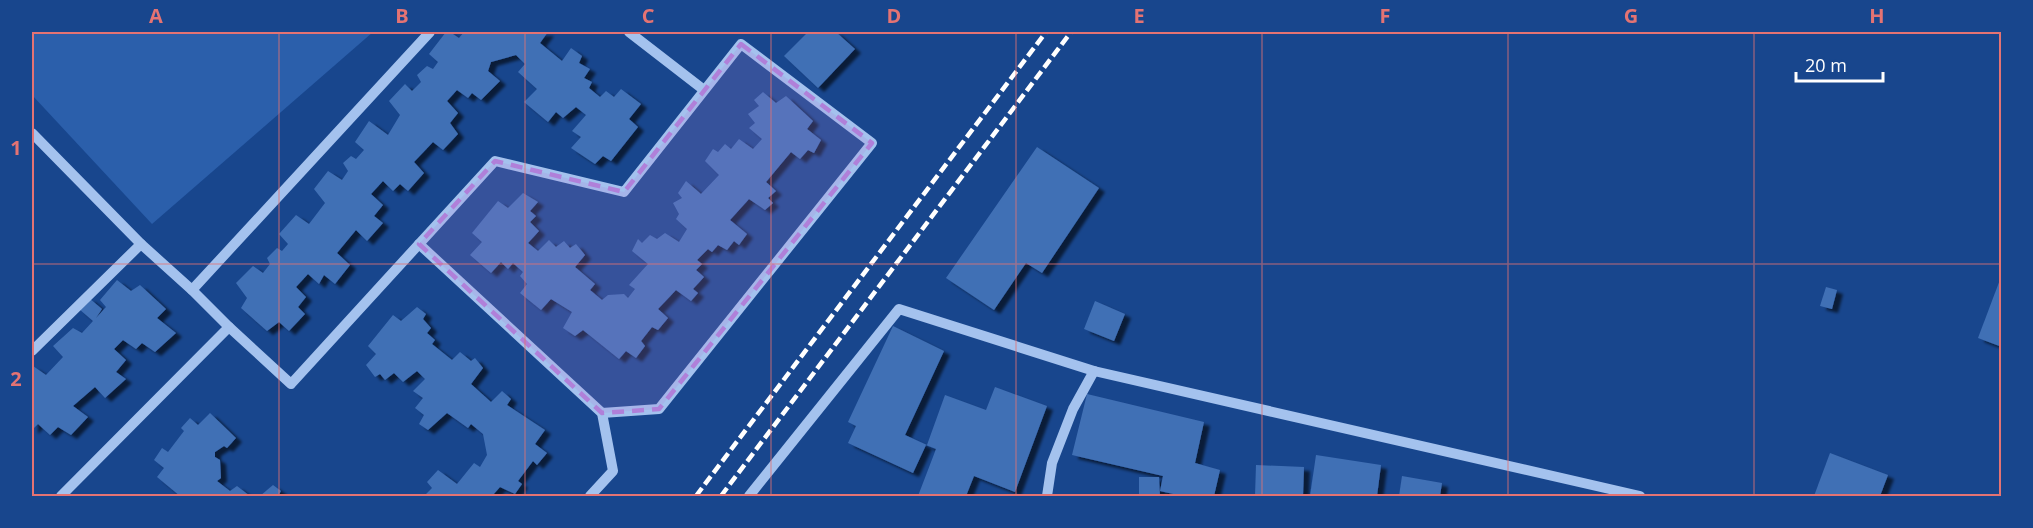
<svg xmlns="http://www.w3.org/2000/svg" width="2033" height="528" viewBox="0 0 2033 528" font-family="'Open Sans',sans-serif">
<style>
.green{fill:#2b5fab}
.building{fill:#4170b5;filter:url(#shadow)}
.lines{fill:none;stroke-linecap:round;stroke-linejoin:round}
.minor{stroke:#a4c2ee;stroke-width:10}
.rail{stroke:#fff;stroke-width:4.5;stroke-dasharray:10 4.5;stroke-linecap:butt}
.marked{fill:#b080d9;fill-opacity:0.2;stroke:#b080d9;stroke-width:4.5;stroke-dasharray:12 8;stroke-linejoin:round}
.grid{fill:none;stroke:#e47373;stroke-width:1.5;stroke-opacity:0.55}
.neatline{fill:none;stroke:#e47373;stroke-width:2}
.grid-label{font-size:20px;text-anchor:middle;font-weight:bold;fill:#e47373}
</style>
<defs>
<filter id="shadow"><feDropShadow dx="6" dy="4" stdDeviation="1.5" flood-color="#0009"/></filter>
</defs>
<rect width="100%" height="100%" fill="#18468d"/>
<path class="green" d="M32,32H373L152,224L32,95Z"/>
<g class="building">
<path d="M446,32H450L459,38L464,32H548L540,43L562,61L571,48L582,56L579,63L590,69L584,78L592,82L589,88L600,97L606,91L614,97L621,89L641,104L629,119L638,127L611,161L603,156L595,164L571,148L581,137L572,131L586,115L576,107L563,118L556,112L548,122L524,102L537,89L518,72L525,64L516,55L491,62L488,71L500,81L481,100L472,93L468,98L457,90L447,101L458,113L450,123L458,134L443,150L433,142L414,162L424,173L408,191L400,184L393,191L383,181L371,194L383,205L374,216L383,223L367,241L356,230L337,253L350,265L335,284L324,275L319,284L308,274L296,287L306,297L298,307L305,314L289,331L279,322L267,331L241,308L247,298L236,283L253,266L263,273L270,264L267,258L277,248L282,251L288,244L279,234L296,215L309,224L325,203L314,189L328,171L342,180L348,171L343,163L351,156L356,159L364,150L355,142L369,121L388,135L400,115L389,101L405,84L412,91L421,82L417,75L427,66L433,69L438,62L429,54Z"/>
<path d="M808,32H836L855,49L818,88L784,56Z"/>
<path d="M763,92L776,103L786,96L813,121L807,129L821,140L814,153L808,150L800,159L791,152L766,182L776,191L768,198L773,203L765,210L749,199L730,220L747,234L739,245L734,241L727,250L718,245L712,252L708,249L697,260L702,264L696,270L704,277L693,289L698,293L691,301L676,290L658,309L668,318L658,330L652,327L641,341L645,346L636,358L626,351L619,359L583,330L575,336L563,328L572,312L551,299L541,310L520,293L527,284L520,276L523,272L513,263L508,269L501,262L491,273L470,255L482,242L472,233L498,201L508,208L523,193L538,202L530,211L536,216L530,222L539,231L528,243L538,251L549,240L556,247L564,241L570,248L576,244L585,255L575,267L595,284L590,290L602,300L608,295L624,294L628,298L635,289L629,285L648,264L632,251L638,239L642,243L650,235L657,239L665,233L679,242L687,229L676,219L679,214L673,203L682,198L678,193L686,181L701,194L719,175L705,161L713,149L718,152L725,144L731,149L739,139L753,149L762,139L749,128L755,123L748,114L759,106L754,100Z"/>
<path d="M1037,147L1099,188L1042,273L1026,263L994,310L946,278Z"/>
<path d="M2001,277H2002V347L1978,338Z"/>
<path d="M117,280L131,291L140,285L166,309L157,318L176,333L155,352L142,343L136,349L123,340L114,349L126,360L116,372L126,379L105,398L95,387L73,406L88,417L71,435L58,427L50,435L38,424L32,430V368L33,366L46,375L63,357L53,346L73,328L82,333L93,321L79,309L89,298L102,309L96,318L106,307L100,300Z"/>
<path d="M1826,287L1837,290L1832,309L1820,306Z"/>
<path d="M1095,301L1125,314L1114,341L1084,329Z"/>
<path d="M417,307L426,314L423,319L431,328L427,333L435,340L432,344L452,360L460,352L471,361L475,358L483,368L471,384L491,402L502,391L511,399L507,405L545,430L535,444L547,453L537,465L533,461L518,481L522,484L515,494L500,487L492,496L425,495L432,488L427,482L438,470L457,484L474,463L480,467L487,455L483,434L471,424L468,428L447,413L428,430L419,424L424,415L415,408L423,398L413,391L425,379L417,371L403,382L394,373L385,380L380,374L375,377L366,365L376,354L368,346L393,315L401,321Z"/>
<path d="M893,326L944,351L905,435L927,445L945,395L986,410L995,387L1047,406L1015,492L974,476L966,496H918L936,449L926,445L913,473L848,443L856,426L848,422Z"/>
<path d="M1087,394L1204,422L1195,463L1220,470L1214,496H1182L1160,491L1163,476L1072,455Z"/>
<path d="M210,413L236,438L227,448L224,446L215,452V457L220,460L221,478L217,481L230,491L237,486L250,496H180L157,477L164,468L154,460L162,448L168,452L184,431L181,428L190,418L198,425Z"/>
<path d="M1830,453L1888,475L1880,496H1814Z"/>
<path d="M1316,455L1381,465L1377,496H1310Z"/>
<path d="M1256,465L1304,467L1303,496H1255Z"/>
<path d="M1402,476L1442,483L1440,496H1399Z"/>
<path d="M1139,477H1159L1160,496H1139Z"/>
<path d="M273,485L281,491L278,496H260Z"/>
</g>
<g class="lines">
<g class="minor">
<path d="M629,32L704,90"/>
<path d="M32,133L141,244L32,351"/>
<path d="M141,244L192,290L430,32"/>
<path d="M419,244L602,413L613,471L590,496"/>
<path d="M229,327L291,384L495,161L624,192L741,44L872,143L659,409L602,413"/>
<path d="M61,496L229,327L192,290"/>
<path d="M749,496L899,309L1094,371L1640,496"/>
<path d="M1047,496L1052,463L1073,409L1094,371"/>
</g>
<g class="rail">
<path d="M696,496L1046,32"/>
<path d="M721,496L1071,32"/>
</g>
</g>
<path class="marked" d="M741,44L872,143L659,409L602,413L419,244L495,161L624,192Z"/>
<path class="grid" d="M279,32V496M525,32V496M771,32V496M1016,32V496M1262,32V496M1508,32V496M1754,32V496M32,264H2002"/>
<rect width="2033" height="528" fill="none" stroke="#18468d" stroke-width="66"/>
<path d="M1796 72v9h87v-9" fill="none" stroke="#ffffff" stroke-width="3"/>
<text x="1805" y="72" font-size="18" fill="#ffffff" stroke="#18468d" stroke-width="4.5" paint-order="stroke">20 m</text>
<rect x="33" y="33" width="1967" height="462" class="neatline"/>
<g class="grid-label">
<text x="156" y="23">A</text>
<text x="402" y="23">B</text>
<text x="648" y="23">C</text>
<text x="894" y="23">D</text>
<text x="1139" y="23">E</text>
<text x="1385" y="23">F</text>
<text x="1631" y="23">G</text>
<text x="1877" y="23">H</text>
<text x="16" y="155">1</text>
<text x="16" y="386">2</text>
</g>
</svg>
